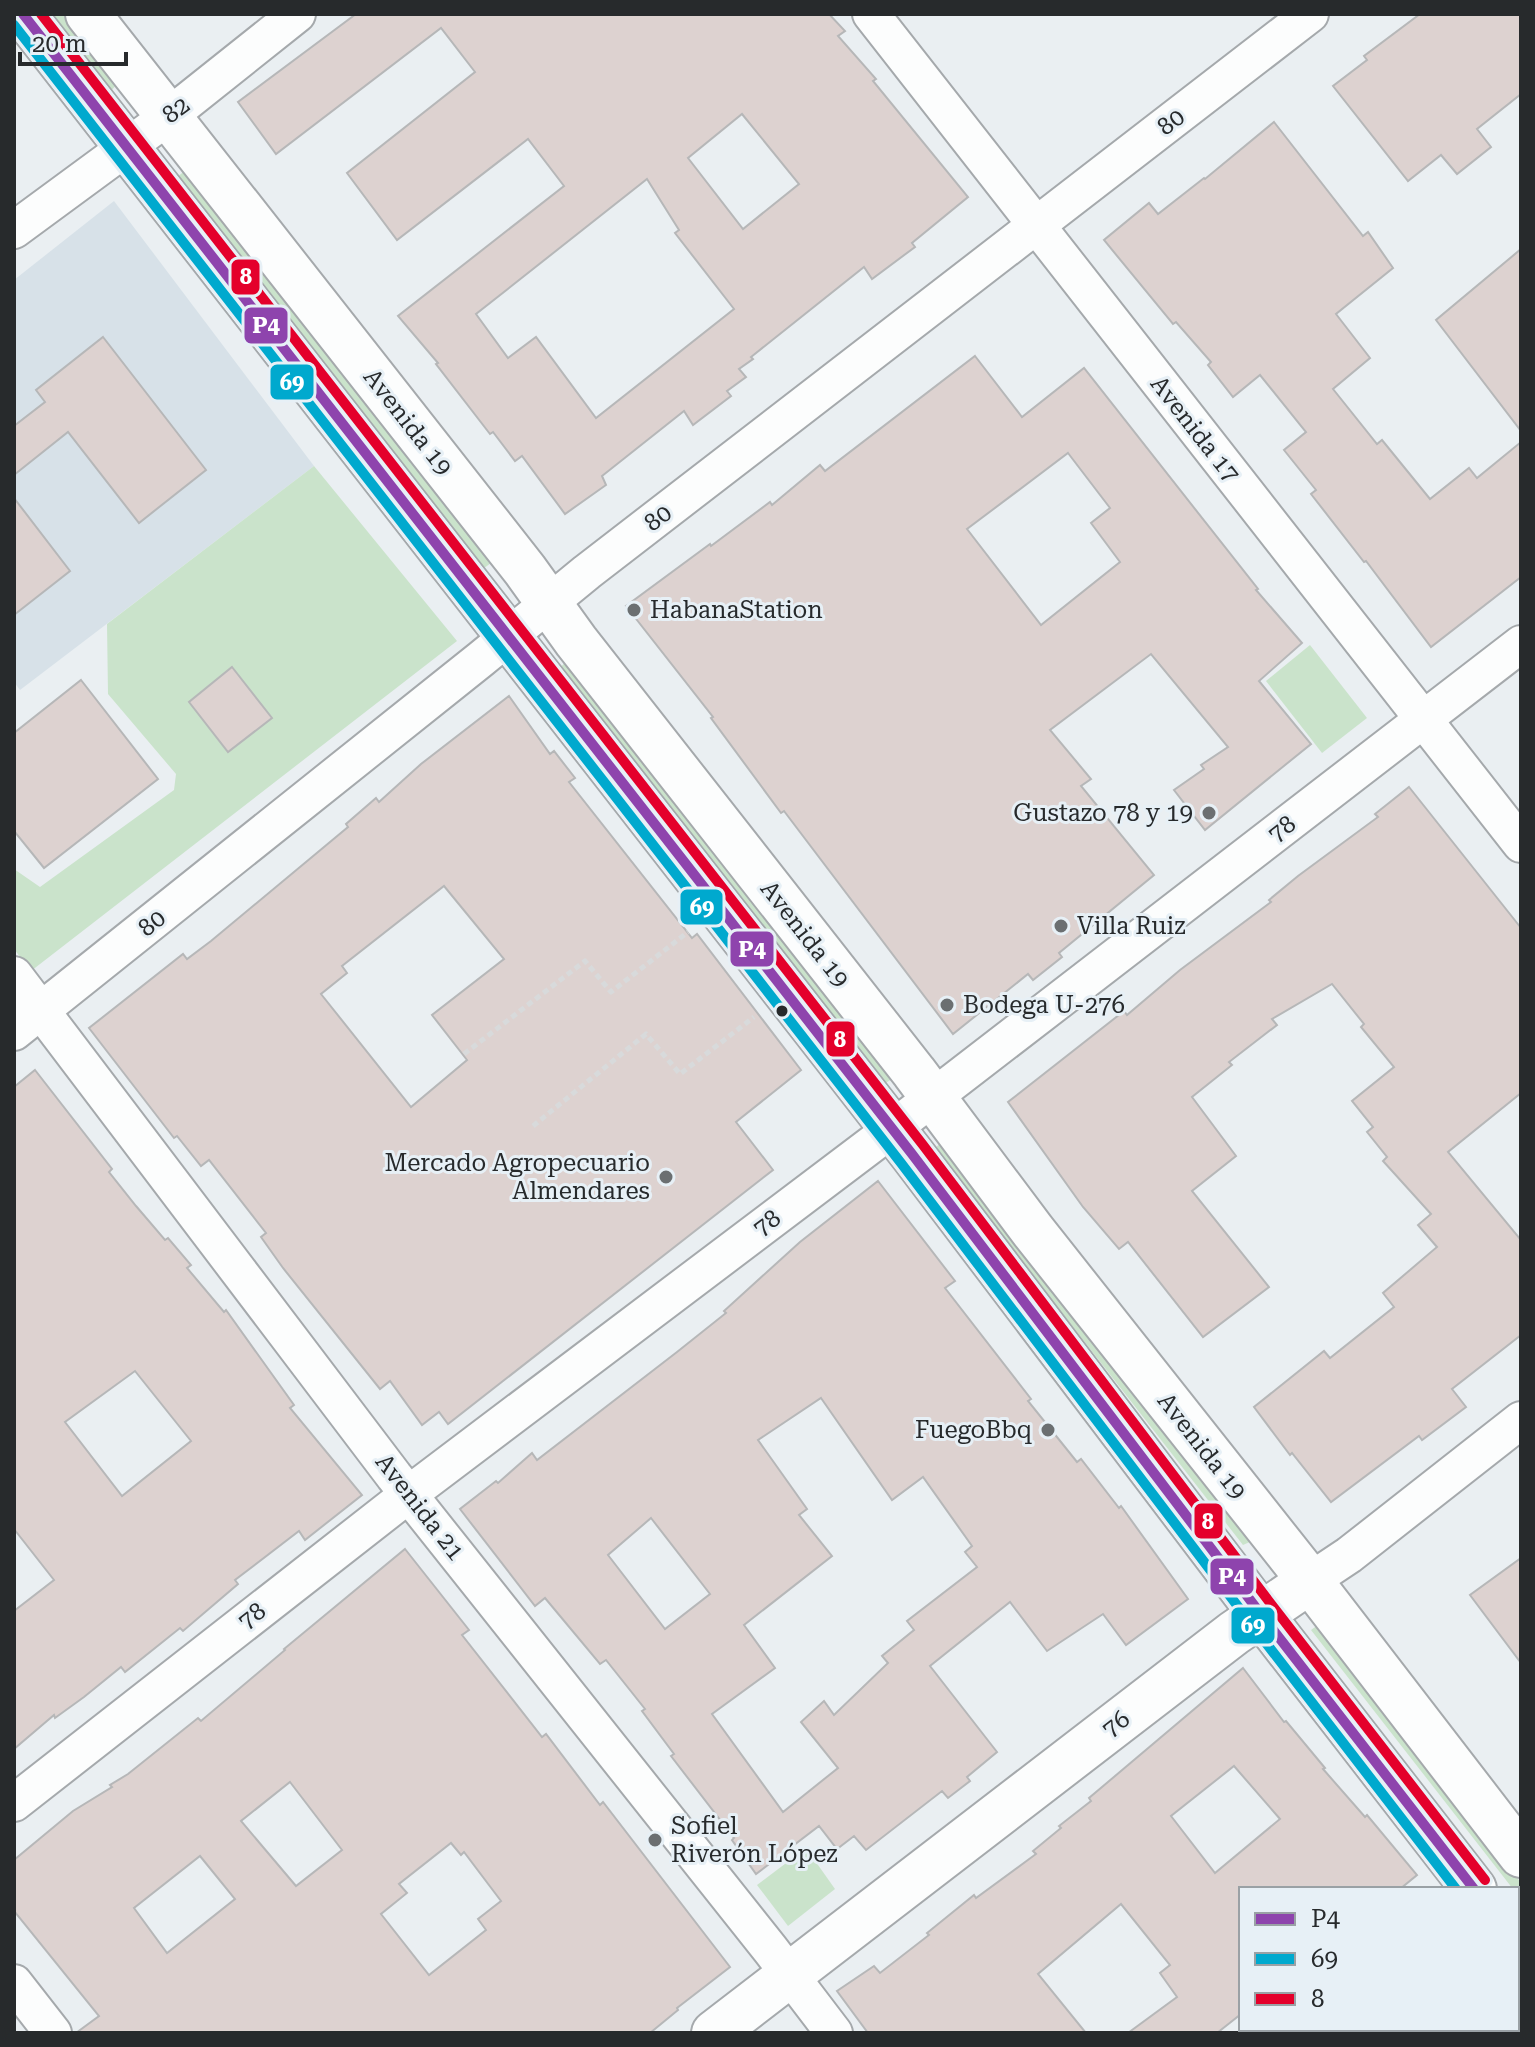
<svg xmlns="http://www.w3.org/2000/svg" width="1535" height="2047" viewBox="0 0 1535 2047" font-family="'Roboto Serif',serif">
<style>
.built{fill:#d7e1e8}
.green{fill:#cae3cb}
.building{fill:#ddd2d0;stroke:#b6b7b8;stroke-width:2;fill-rule:evenodd}
.lines{fill:none;stroke-linecap:round;stroke-linejoin:round}
.minor-casing{stroke:#a5a9ac;stroke-width:40}
.tertiary-casing{stroke:#a5a9ac;stroke-width:48}
.secondary-casing{stroke:#a5a9ac;stroke-width:48}
.path{stroke:#d8dadb;stroke-width:5;stroke-dasharray:6 4;stroke-linecap:butt}
.minor{stroke:#fcfdfd;stroke-width:36}
.tertiary{stroke:#fcfdfd;stroke-width:44}
.secondary{stroke:#fcfdfd;stroke-width:44}
.bus-1-casing{stroke:#e7f0f6;stroke-width:16}
.bus-2-casing{stroke:#e7f0f6;stroke-width:16}
.bus-3-casing{stroke:#e7f0f6;stroke-width:16}
.bus-1{stroke:#8e44ad;stroke-width:10}
.bus-2{stroke:#00a9ce;stroke-width:10}
.bus-3{stroke:#e4002b;stroke-width:10}
.poi-dot{fill:#6b6f71;stroke:#e7f0f6;stroke-width:3}
.bus-dot{fill:#272a2c;stroke:#e7f0f6;stroke-width:3}
.labels{text-anchor:middle;dominant-baseline:central;stroke-width:6;stroke-linejoin:round;paint-order:stroke}
.street-label{font-size:24px;fill:#272a2c;stroke:#e7f0f6}
.poi-label{font-size:24px;fill:#272a2c;stroke:#e7f0f6;text-anchor:start}
.line-badge{stroke:#e7f0f6;stroke-width:3}
.badge-label{font-size:22px;text-anchor:middle;font-weight:bold;fill:#fff}
</style>
<rect width="100%" height="100%" fill="#eaeff2"/>
<path class="built" d="M114,201L314,466L20,690L14,682V280Z"/>
<g class="green">
<path d="M51,14H63L118,83L110,92Z"/>
<path d="M186,170L494,561L484,568L177,177Z"/>
<path d="M314,466L457,641L31,971L14,949V869L40,887L174,790L176,774L108,694L107,624Z"/>
<path d="M1310,645L1367,718L1322,753L1266,681Z"/>
<path d="M566,662L892,1079L884,1084L556,671Z"/>
<path d="M943,1141L1252,1541L1243,1545L934,1149Z"/>
<path d="M1318,1625L1521,1883V1899L1517,1889H1513L1311,1630Z"/>
<path d="M806,1848L835,1889L788,1926L757,1885Z"/>
</g>
<g class="building">
<path d="M356,14H829L845,31L838,36L876,79L873,81L968,197L912,243L915,247L872,279L864,267L751,357L753,359L739,369L746,377L727,391L731,396L693,425L684,411L602,476L606,485L565,514L522,456L515,461L493,432L490,434L436,364L438,363L398,316L564,186L528,139L397,240L347,173L475,72L441,28L276,154L238,102ZM742,114L799,184L743,229L688,158ZM647,179L679,230L675,233L734,309L596,418L536,337L508,358L476,314Z"/>
<path d="M1420,14H1521V94L1477,129L1491,147L1457,174L1441,155L1408,181L1333,86L1367,60L1364,56Z"/>
<path d="M1274,122L1363,236L1368,232L1393,268L1336,314L1370,358L1333,389L1377,444L1382,440L1430,499L1469,468L1477,478L1521,442V577L1431,647L1366,561L1364,562L1311,494L1316,490L1284,450L1306,432L1260,375L1233,397L1208,365L1211,362L1176,322L1173,324L1104,240L1149,203L1158,214L1204,178L1205,179Z"/>
<path d="M1521,249V431L1436,320Z"/>
<path d="M103,337L206,470L139,523L68,432L14,475V426L45,402L36,390Z"/>
<path d="M975,356L1022,417L1084,368L1258,589L1256,590L1302,643L1259,681L1311,744L1205,830L1174,790L1204,769L1201,765L1228,747L1151,654L1050,730L1091,779L1081,786L1154,875L1059,953L1062,957L1033,980L1028,974L953,1034L784,811L781,813L711,718L713,717L626,606L710,544L711,546L770,502L772,505L820,465L825,471ZM1068,453L1110,508L1091,523L1120,562L1041,625L967,529Z"/>
<path d="M14,498L70,571L14,615Z"/>
<path d="M232,667L272,718L228,752L189,702Z"/>
<path d="M81,680L158,779L44,868L14,831V733Z"/>
<path d="M509,696L550,754L554,751L575,778L569,782L692,938L697,934L801,1070L736,1122L773,1170L448,1424L439,1412L422,1425L390,1381L380,1389L283,1268L261,1237L266,1233L209,1160L201,1166L177,1136L174,1138L89,1028L183,954L187,959L211,941L348,827L346,824L376,798L379,802L421,764ZM444,886L504,959L432,1015L467,1060L411,1107L321,994L347,973L342,966Z"/>
<path d="M1409,787L1521,928V1093L1448,1152L1521,1240V1335L1452,1389L1466,1407L1422,1440L1419,1436L1331,1502L1292,1453L1290,1455L1254,1407L1324,1351L1330,1358L1394,1307L1383,1293L1437,1247L1418,1225L1431,1214L1383,1161L1387,1157L1367,1132L1373,1127L1352,1101L1394,1067L1361,1027L1364,1024L1332,984L1272,1019L1277,1025L1229,1062L1232,1065L1192,1097L1236,1156L1192,1191L1269,1287L1203,1337L1128,1242L1119,1249L1083,1207L1008,1102L1124,1011L1127,1015L1180,970L1271,902L1269,900L1298,876L1378,817L1375,814Z"/>
<path d="M35,1070L112,1169L109,1172L136,1206L165,1240L168,1238L191,1265L187,1268L224,1312L226,1310L294,1405L290,1408L362,1495L305,1540L299,1531L235,1580L238,1584L183,1631L180,1628L125,1672L121,1667L84,1697L55,1718L54,1715L14,1749V1611L54,1580L14,1529V1087ZM135,1371L191,1441L122,1496L65,1422Z"/>
<path d="M878,1181L955,1281L945,1288L1031,1399L1028,1401L1077,1462L1081,1459L1119,1508L1121,1506L1188,1599L1126,1645L1103,1614L1047,1651L1010,1602L930,1666L997,1752L967,1777L970,1781L948,1798L942,1791L866,1850L854,1836L837,1849L819,1826L756,1874L732,1840L734,1838L671,1756L674,1754L642,1711L645,1709L606,1660L600,1664L545,1598L535,1606L460,1509L496,1481L498,1483L532,1453L537,1460L677,1352L726,1313L724,1311L800,1242ZM821,1398L892,1500L923,1477L972,1546L965,1552L977,1567L907,1621L914,1630L882,1656L888,1663L834,1715L824,1701L801,1722L838,1768L783,1812L712,1714L775,1668L744,1625L832,1556L799,1515L807,1509L758,1440ZM651,1518L710,1594L665,1629L608,1555Z"/>
<path d="M405,1549L469,1630L462,1635L542,1737L546,1734L600,1805L603,1802L730,1967L677,2008L678,2010L650,2033H76L99,2016L14,1911V1860L73,1811L112,1787L110,1785L128,1774L198,1718L201,1721L285,1650L284,1649ZM290,1782L342,1850L296,1886L241,1821ZM451,1843L461,1855L464,1852L501,1901L478,1919L486,1930L429,1975L381,1914L407,1893L399,1884ZM200,1856L235,1899L167,1953L134,1908Z"/>
<path d="M1521,1558V1663L1470,1595Z"/>
<path d="M1243,1668L1284,1722L1286,1721L1325,1768L1323,1769L1365,1817L1367,1815L1417,1875L1400,1889H1241V2014L1217,2033H1128L1177,1997L1160,1973L1170,1965L1121,1904L1038,1974L1086,2033H868L837,1991L874,1966L880,1973L929,1935L927,1933L974,1895L976,1898L1036,1854L1033,1851L1061,1828L1059,1826L1091,1801L1089,1798ZM1234,1766L1280,1819L1215,1873L1171,1816Z"/>
</g>
<g class="lines">
<defs>
<g id="minor">
<path d="M871,14L1521,844"/>
<path d="M14,230L169,116L297,14"/>
<path d="M14,975L394,1476L770,1949L834,2033"/>
<path d="M14,1032L481,659L587,572L1310,14"/>
<path d="M1310,1581L1349,1555L1521,1420"/>
<path d="M14,1803L409,1494L892,1129L1521,644"/>
<path d="M14,1983L53,2033"/>
</g>
<path id="tertiary" d="M714,2033L1234,1633L1310,1581"/>
<g id="secondary">
<path d="M23,14L912,1154L1260,1613L1474,1889"/>
<path d="M88,14L525,570L576,641L914,1072L1033,1231L1310,1581L1521,1855"/>
<path d="M1517,1945L1521,1950"/>
</g>
</defs>
<use href="#minor" class="minor-casing"/>
<use href="#tertiary" class="tertiary-casing"/>
<use href="#secondary" class="secondary-casing"/>
<g class="path">
<path d="M464,1054L585,961L611,992L688,932"/>
<path d="M533,1126L646,1034L680,1074L754,1017"/>
</g>
<use href="#minor" class="minor"/>
<use href="#tertiary" class="tertiary"/>
<use href="#secondary" class="secondary"/>
<defs>
<path id="bus-1" d="M23,14L912,1154L1260,1613L1474,1889"/>
<path id="bus-2" d="M14,25L901,1163L1249,1621L1456,1889"/>
<path id="bus-3" d="M41,14L923,1145L1271,1604L1485,1880"/>
</defs>
<use href="#bus-1" class="bus-1-casing"/>
<use href="#bus-2" class="bus-2-casing"/>
<use href="#bus-3" class="bus-3-casing"/>
<use href="#bus-1" class="bus-1"/>
<use href="#bus-2" class="bus-2"/>
<use href="#bus-3" class="bus-3"/>
</g>
<g class="poi-dot">
<circle cx="634" cy="610" r="8"/>
<circle cx="1209" cy="813" r="8"/>
<circle cx="1061" cy="926" r="8"/>
<circle cx="947" cy="1005" r="8"/>
<circle cx="666" cy="1177" r="8"/>
<circle cx="1048" cy="1430" r="8"/>
<circle cx="655" cy="1840" r="8"/>
</g>
<circle class="bus-dot" cx="782" cy="1011" r="7"/>
<g class="labels">
<g class="street-label">
<text transform="translate(176 110) rotate(-37)">82</text>
<text transform="translate(1171 122) rotate(-38)">80</text>
<text transform="translate(408 422) rotate(52)">Avenida 19</text>
<text transform="translate(1195 429) rotate(52)">Avenida 17</text>
<text transform="translate(658 518) rotate(-38)">80</text>
<text transform="translate(1282 829) rotate(-38)">78</text>
<text transform="translate(152 923) rotate(-39)">80</text>
<text transform="translate(805 934) rotate(52)">Avenida 19</text>
<text transform="translate(767 1223) rotate(-37)">78</text>
<text transform="translate(1202 1446) rotate(52)">Avenida 19</text>
<text transform="translate(420 1507) rotate(52)">Avenida 21</text>
<text transform="translate(252 1616) rotate(-38)">78</text>
<text transform="translate(1116 1724) rotate(-38)">76</text>
</g>
<g class="poi-label">
<text x="650" y="610">HabanaStation</text>
<text x="1193" y="813" text-anchor="end">Gustazo 78 y 19</text>
<text x="1077" y="926">Villa Ruiz</text>
<text x="963" y="1005">Bodega U-276</text>
<text x="650" y="1163" text-anchor="end">Mercado Agropecuario<tspan x="650" dy="28">Almendares</tspan></text>
<text x="1032" y="1430" text-anchor="end">FuegoBbq</text>
<text x="671" y="1826">Sofiel<tspan x="671" dy="28">Riverón López</tspan></text>
</g>
</g>
<g class="line-badge">
<rect x="230" y="258" width="31" height="38" rx="8" fill="#e4002b"/>
<rect x="243" y="306" width="46" height="39" rx="8" fill="#8e44ad"/>
<rect x="269" y="363" width="46" height="38" rx="8" fill="#00a9ce"/>
<rect x="679" y="888" width="45" height="38" rx="8" fill="#00a9ce"/>
<rect x="729" y="930" width="46" height="38" rx="8" fill="#8e44ad"/>
<rect x="825" y="1020" width="31" height="38" rx="8" fill="#e4002b"/>
<rect x="1193" y="1502" width="31" height="38" rx="8" fill="#e4002b"/>
<rect x="1209" y="1557" width="46" height="39" rx="8" fill="#8e44ad"/>
<rect x="1230" y="1606" width="46" height="39" rx="8" fill="#00a9ce"/>
</g>
<g class="badge-label">
<text x="246" y="284">8</text>
<text x="266" y="333">P4</text>
<text x="292" y="390">69</text>
<text x="702" y="915">69</text>
<text x="752" y="957">P4</text>
<text x="840" y="1047">8</text>
<text x="1208" y="1529">8</text>
<text x="1232" y="1584">P4</text>
<text x="1253" y="1633">69</text>
</g>
<rect width="1535" height="2047" fill="none" stroke="#272a2c" stroke-width="32"/>
<rect x="1239" y="1887" width="280" height="144" fill="#e7f0f6" stroke="#9aa1a5" stroke-width="2"/>
<rect x="1255" y="1913" width="40" height="12" fill="#8e44ad" stroke="#9aa1a5" stroke-width="2"/>
<text x="1311" y="1927" font-size="24" fill="#272a2c">P4</text>
<rect x="1255" y="1953" width="40" height="12" fill="#00a9ce" stroke="#9aa1a5" stroke-width="2"/>
<text x="1311" y="1967" font-size="24" fill="#272a2c">69</text>
<rect x="1255" y="1993" width="40" height="12" fill="#e4002b" stroke="#9aa1a5" stroke-width="2"/>
<text x="1311" y="2007" font-size="24" fill="#272a2c">8</text>
<path d="M20 52v12h106v-12" fill="none" stroke="#272a2c" stroke-width="4"/>
<text x="32" y="52" font-size="24" fill="#272a2c" stroke="#e7f0f6" stroke-width="6" paint-order="stroke">20 m</text>
</svg>
